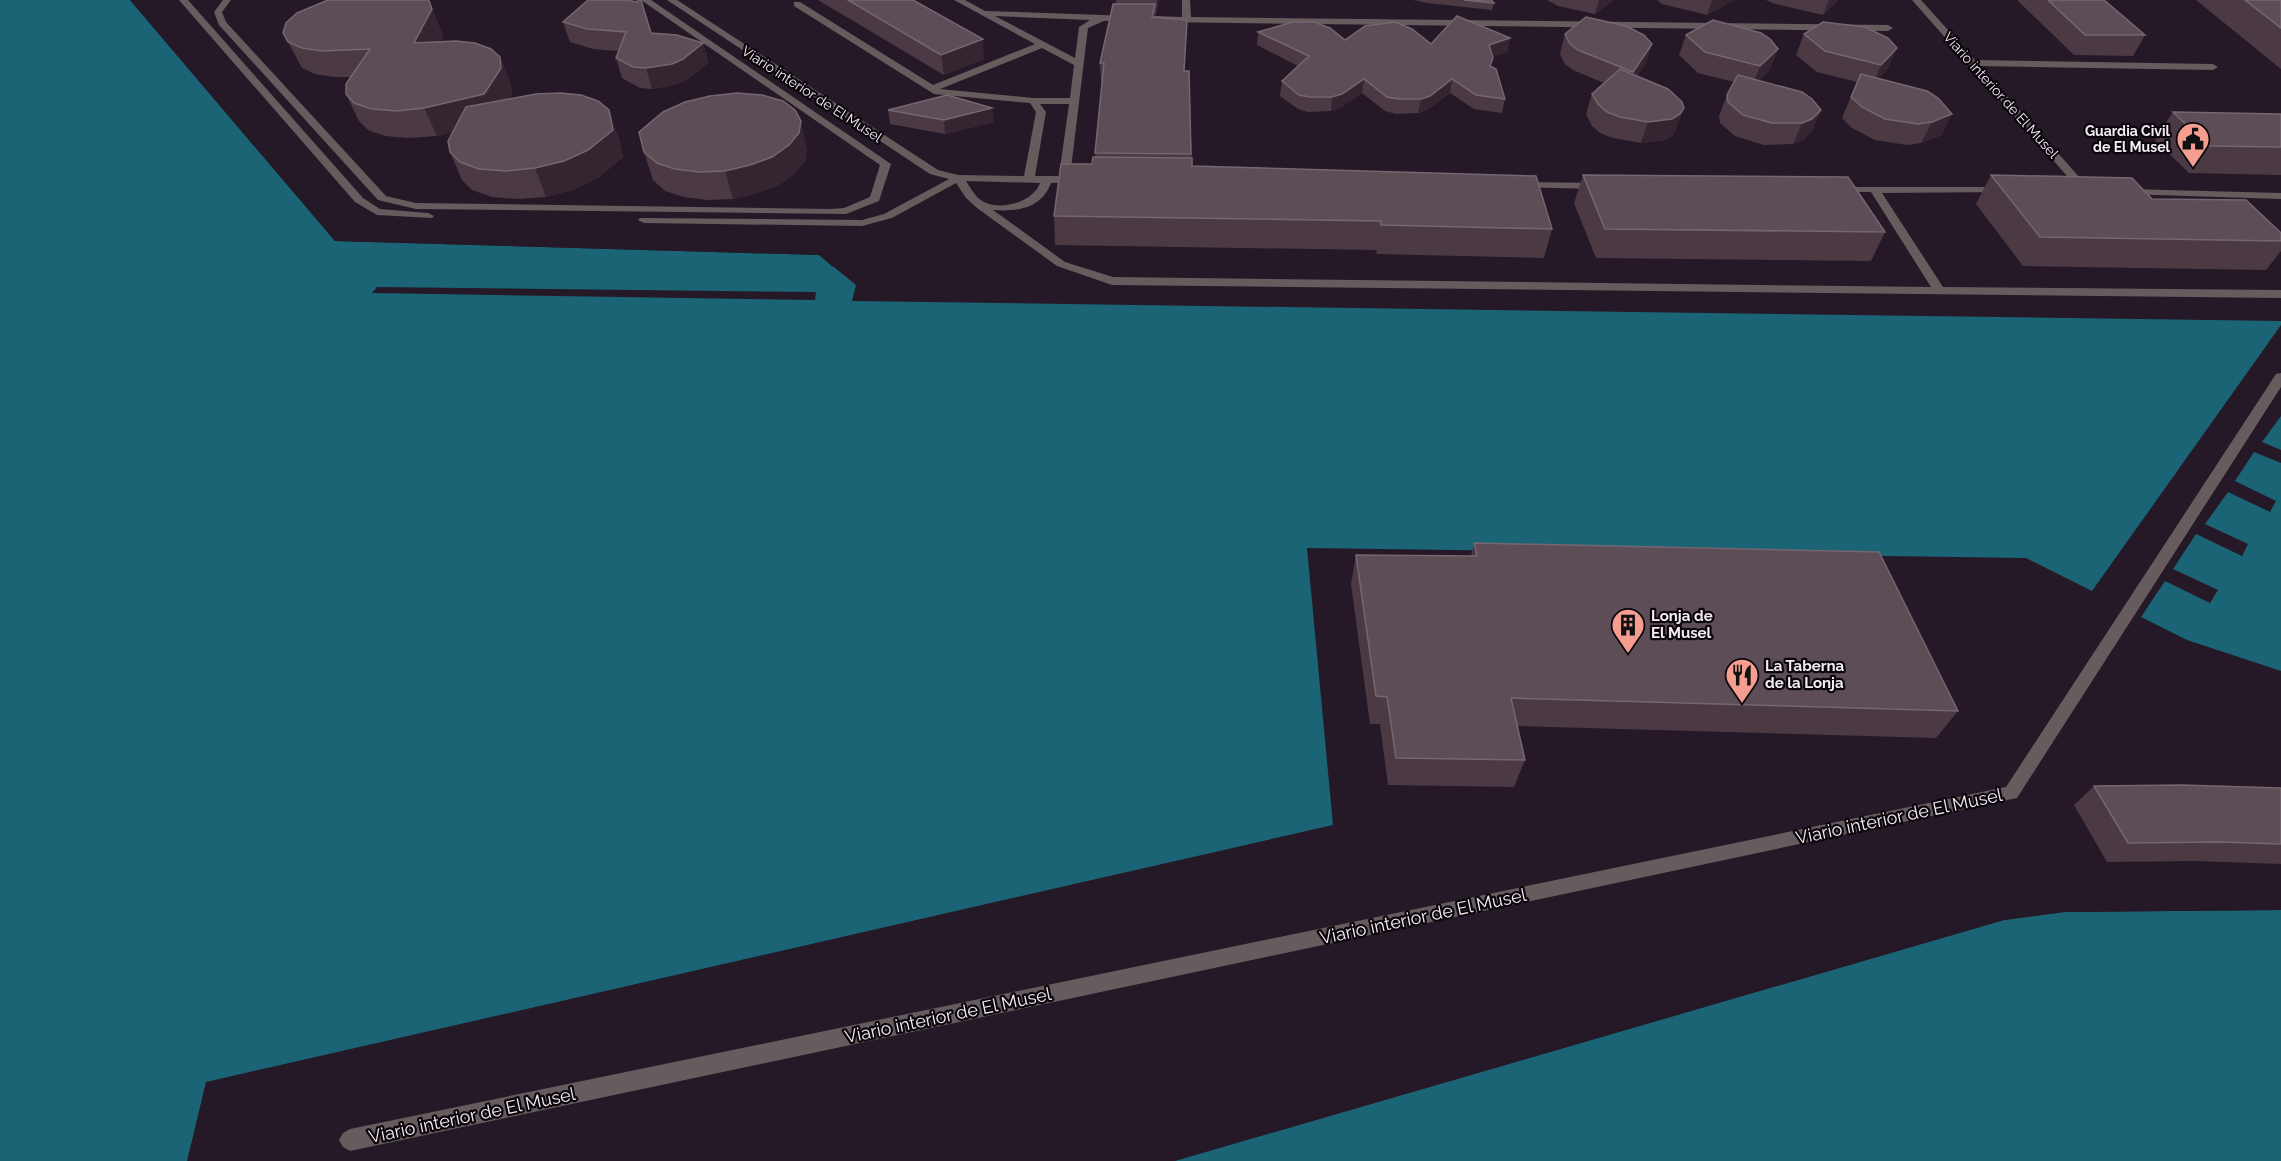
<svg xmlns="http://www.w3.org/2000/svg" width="2281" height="1161" viewBox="0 0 2281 1161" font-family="Raleway,sans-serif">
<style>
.water{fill:#1b6476}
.pier{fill:#251927}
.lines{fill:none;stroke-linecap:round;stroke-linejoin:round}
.minor{fill:#665b5d;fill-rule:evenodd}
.wall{fill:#4b3a44}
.shaded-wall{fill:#342531}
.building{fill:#5d4d57;stroke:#756670;stroke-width:1.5}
.labels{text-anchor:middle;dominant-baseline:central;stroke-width:4.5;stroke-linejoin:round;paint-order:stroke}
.far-street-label{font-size:14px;fill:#f4ecf5;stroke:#0b060c}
.far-poi-label{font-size:14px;font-weight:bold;fill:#f4ecf5;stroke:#0b060c;text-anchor:end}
.poi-label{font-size:15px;font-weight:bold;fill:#f4ecf5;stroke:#0b060c;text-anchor:start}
.near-street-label{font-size:18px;fill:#f4ecf5;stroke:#0b060c}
</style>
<rect width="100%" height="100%" fill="#251927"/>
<g class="water">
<path d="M0,0H130L335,241L819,255L856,285L852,301L2281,321V325L2092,591L2026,558L1307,548L1333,825L206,1082L187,1161H0Z"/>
<path d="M2281,416V450L2262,442Z"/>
<path d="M2254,452L2281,463V671L2187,640L2141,617L2165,581L2210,603L2218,590L2173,569L2196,534L2242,556L2248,544L2205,524L2228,492L2270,512L2276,501L2235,481Z"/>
<path d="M2281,910V1161H1175L2004,920L2064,912Z"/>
</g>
<g class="pier">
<path d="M130,0H134L336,238L819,252L834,264L833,267L819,255L335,241Z"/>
<path d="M377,287L816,292L815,300L372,293Z"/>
<path d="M2281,907V910L2064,912L2004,920L1405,1094L1189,1154L2004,917L2064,909Z"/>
</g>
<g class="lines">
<g class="minor">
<path d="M179,0H188L363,198L380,209L428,213L434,216L432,218L377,215L355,202Z"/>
<path d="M223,0H231L222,12L226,22L386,196L416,203L830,209L844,208L870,197L880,165L641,0H651L891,164L879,201L846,214L416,209L382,201L378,200L219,25L214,12Z"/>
<path d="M667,0H677L938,170L958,175L1024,176L1036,112L1030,103L934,94L794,6V2H800L933,85L1035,44L954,0H965L985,11L1132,16V20L1104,21L1088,28L1070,177L1082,178V182L1051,183C1042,208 1018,212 993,210L1065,262L1113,277L1931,287L1871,192H1837L1832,189L1833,187H2002L2006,188V192L1882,193L1943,287L2281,290V298L1112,285L1057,266L977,208L966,198L956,183L892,218L862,226L644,223L638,220L640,218L862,220L884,214L949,179L930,174ZM995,16L1090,20L1079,27L1075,58ZM1042,48L1074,65L1070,98H1033L940,89ZM1040,104H1069L1059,176H1035L1046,112ZM966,181L1040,183C1033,202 1002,211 984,202C976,198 971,189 966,181Z"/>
<path d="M1182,0H1190L1191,17L1888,25L1893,28L1888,31L1156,22L1152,19L1156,16L1182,17Z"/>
<path d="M1912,0H1921L1975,60L2213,64L2218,67L2213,70L1980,66L2090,189V193H2082Z"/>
<path d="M1519,182L1600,183L1605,186L1600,189L1515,187V183Z"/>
<path d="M2128,189L2281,193V199L2124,194V190Z"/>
<path d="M2281,373V387L2017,798L350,1151L343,1147L339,1140L343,1133L350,1129L2006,787L2276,374Z"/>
</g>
</g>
<g class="wall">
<path d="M818,0H913L984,59L944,75Z"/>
<path d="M1116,0H1159L1156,14H1155V17L1187,20L1184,71H1189L1192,166L1552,229L1544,258L1377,254L1376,250L1055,245L1054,216L1092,164L1095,157L1102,83H1101L1100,63L1116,4Z"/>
<path d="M1413,0H1491L1494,3L1492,10L1427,3Z"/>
<path d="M1547,0H1613L1595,14L1558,6Z"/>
<path d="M1657,0H1734L1707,15L1662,4Z"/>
<path d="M1766,0H1838L1823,15L1772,3Z"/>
<path d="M2017,0H2104L2145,35L2133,56L2074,55Z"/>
<path d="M2196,0H2281V69Z"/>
<path d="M429,1L443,36L440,42L500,57L511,84L512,95L510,99L619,138L623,157L598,178L575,189L546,197L518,199L492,197L472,190L462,180L450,152L453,132L437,136L409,138L385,136L368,130L359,121L346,94L350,77H335L315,74L302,68L283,33Z"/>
<path d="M637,2L651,33L703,43L708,63L688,79L678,84L652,89L640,88L622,78L616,58L618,51L593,49L570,42L563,22Z"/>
<path d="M1258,32L1345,40L1431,44L1510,38L1507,52L1492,56L1491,67L1505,99L1502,113L1474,109L1450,93L1427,110L1418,113L1396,114L1385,111L1362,93L1340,108L1331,111L1308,112L1298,109L1280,96L1282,81L1298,66L1257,45Z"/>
<path d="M1565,34L1652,44L1645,65L1637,76L1676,129L1673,135L1665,140L1641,143L1613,138L1600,133L1592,126L1586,114L1592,94L1604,83L1573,70L1565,64L1560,54Z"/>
<path d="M1804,34L1897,48L1888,68L1878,78L1927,91L1942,135L1921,143L1907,145L1875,140L1852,128L1842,118L1857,82L1817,72L1796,55Z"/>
<path d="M1686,35L1778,49L1770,69L1758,81L1821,110L1812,131L1803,140L1793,144L1764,145L1735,136L1720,123L1719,116L1727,95L1734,82L1698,73L1679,55Z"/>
<path d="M888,110L994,122L945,134L890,124Z"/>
<path d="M2173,112L2281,114V175L2189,173L2155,140Z"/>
<path d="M807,149L805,161L795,173L779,185L757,193L733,199L707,200L684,197L665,191L653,180L644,152Z"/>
<path d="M1583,175L1885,232L1871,261L1596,258L1574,203Z"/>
<path d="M1991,175L2152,199L2281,233V251L2266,270L2023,266L1976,204Z"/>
<path d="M1474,543L1958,711L1936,738L1517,726L1525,760L1514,787L1388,785L1380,724H1370L1351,584L1356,555L1471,556Z"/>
<path d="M2094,786L2281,788V864L2196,861L2107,862L2074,805Z"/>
</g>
<g class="shaded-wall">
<path d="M1157,0H1159L1156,14Z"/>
<path d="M1599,0H1613L1595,14Z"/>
<path d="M1712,0H1734L1707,15Z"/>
<path d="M1829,0H1838L1823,15Z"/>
<path d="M429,1L443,36L426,70L414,43Z"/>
<path d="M1510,38L1507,52L1486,59L1489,45Z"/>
<path d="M983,39L984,59L944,75L941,55Z"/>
<path d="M703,43L708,63L688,79L678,84L652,89L646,68Z"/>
<path d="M1652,44L1645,65L1626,93L1633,72Z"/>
<path d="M1897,48L1888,68L1872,86L1881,65Z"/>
<path d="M1778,49L1770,69L1752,87L1760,66Z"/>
<path d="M500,57L511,84L512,95L495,122L437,136L424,108Z"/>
<path d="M1364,79L1362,93L1340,108L1331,111L1332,97Z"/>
<path d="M1452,79L1450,93L1427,110L1418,113L1421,99Z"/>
<path d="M992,108L994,122L945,134L944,120Z"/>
<path d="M1684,108L1676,129L1673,135L1665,140L1641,143L1648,122Z"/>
<path d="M609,110L619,138L623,157L598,178L575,189L546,197L535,168Z"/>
<path d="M1821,110L1812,131L1803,140L1793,144L1802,123Z"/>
<path d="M1952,114L1942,135L1921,143L1932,122Z"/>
<path d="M801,121L807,149L805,161L795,173L779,185L757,193L733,199L725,171Z"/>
</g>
<g class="building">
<path d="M328,0H428L429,1L432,9L414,43L456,41L475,43L491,49L500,57L501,68L484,94L424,108L397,111L372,109L354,103L346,94V84L370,49L322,51L302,48L288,42L283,33L286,23L297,13Z"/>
<path d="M588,0H626L637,2L638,0H641L651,33L677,35L703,43L683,59L672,64L646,68L633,67L616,58L626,32L587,29L563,22Z"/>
<path d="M848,0H913L983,39L941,55Z"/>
<path d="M1464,0H1491L1494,3Z"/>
<path d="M2048,0H2104L2145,35H2085Z"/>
<path d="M2245,0H2281V28Z"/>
<path d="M1113,4H1155L1152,17L1187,20L1184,71H1189L1191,154L1095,153L1104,63H1100Z"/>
<path d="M1457,16L1510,38L1489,45L1493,58L1490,66L1496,69L1505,99L1476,95L1452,79L1430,96L1421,99H1398L1387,97L1364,79L1342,94L1332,97H1310L1299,95L1282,81L1309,56L1258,32L1293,22H1314L1330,28L1345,40L1365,26L1395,22L1412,29L1431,44Z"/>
<path d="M1586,17L1626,26L1644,35L1652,44L1633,72L1578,50L1570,44L1565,34Z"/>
<path d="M1713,20L1761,33L1770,39L1778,49L1760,66L1705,52L1686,35Z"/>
<path d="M1823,22L1865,27L1888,38L1897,48L1881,65L1825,51L1804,34Z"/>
<path d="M1620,69L1668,89L1682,102L1684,108L1680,114L1672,119L1648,122L1620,117L1607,112L1598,104L1592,94Z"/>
<path d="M1861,74L1927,91L1938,98L1952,114L1932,122L1918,124L1885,119L1862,107L1851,97Z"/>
<path d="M1738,75L1802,92L1812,99L1821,110L1812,119L1802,123H1772L1743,115L1728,102L1727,95Z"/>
<path d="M560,93L581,95L598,101L609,110L613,130L588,150L564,161L535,168L506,171L479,169L460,162L450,152L448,141L466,107L536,94Z"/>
<path d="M737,93L762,95L783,101L795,110L801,121L799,133L789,145L772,157L750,165L725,171L699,172L675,169L657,163L644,152L639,132L663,112L685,102L710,96Z"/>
<path d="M947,95L992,108L944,120L888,110Z"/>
<path d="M2173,112L2281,114V147L2208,146Z"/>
<path d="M1093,157L1192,158V166L1536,176L1552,229L1381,225V221L1054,216L1061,164H1092Z"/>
<path d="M1583,175L1848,177L1885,232L1605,229Z"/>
<path d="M1991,175L2132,178L2152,199L2246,200L2281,233V241L2040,237Z"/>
<path d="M1474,543L1879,552L1958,711L1511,698L1525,760L1396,758L1387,697L1376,696L1356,555L1477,556Z"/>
<path d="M2182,785L2281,788V844L2220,842L2128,843L2094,786Z"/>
</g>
<defs>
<symbol id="civic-pin" viewBox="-11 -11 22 30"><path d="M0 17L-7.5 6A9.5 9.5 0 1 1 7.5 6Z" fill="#f59d8e" stroke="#0b060c"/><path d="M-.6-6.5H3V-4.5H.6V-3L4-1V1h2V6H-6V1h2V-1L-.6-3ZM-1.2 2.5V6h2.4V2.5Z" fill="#111"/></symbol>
<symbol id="building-pin" viewBox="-11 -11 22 30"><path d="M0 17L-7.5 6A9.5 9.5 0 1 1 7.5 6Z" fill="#f59d8e" stroke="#0b060c"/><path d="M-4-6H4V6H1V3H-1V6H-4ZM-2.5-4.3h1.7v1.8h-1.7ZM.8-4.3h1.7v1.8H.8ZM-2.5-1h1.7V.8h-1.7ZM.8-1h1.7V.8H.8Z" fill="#111"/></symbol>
<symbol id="restaurant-pin" viewBox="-11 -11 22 30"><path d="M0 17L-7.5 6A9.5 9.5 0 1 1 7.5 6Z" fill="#f59d8e" stroke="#0b060c"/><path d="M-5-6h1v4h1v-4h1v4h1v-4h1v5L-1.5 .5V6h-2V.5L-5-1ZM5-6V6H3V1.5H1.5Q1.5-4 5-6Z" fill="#111"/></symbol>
</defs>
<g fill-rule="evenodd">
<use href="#civic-pin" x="2174" y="120" width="38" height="52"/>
<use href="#building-pin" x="1609" y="606" width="38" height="52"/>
<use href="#restaurant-pin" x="1723" y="656" width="38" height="52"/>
</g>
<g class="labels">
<g class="far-street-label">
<text transform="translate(812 94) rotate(33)">Viario interior de El Musel</text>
<text transform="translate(2001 95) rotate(48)">Viario interior de El Musel</text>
</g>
<g class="far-poi-label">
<text x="2170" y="131">Guardia Civil<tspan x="2170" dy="16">de El Musel</tspan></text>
</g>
<g class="poi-label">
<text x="1651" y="616">Lonja de<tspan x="1651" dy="17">El Musel</tspan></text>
<text x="1765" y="666">La Taberna<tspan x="1765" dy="17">de la Lonja</tspan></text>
</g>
<g class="near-street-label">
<text transform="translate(1899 816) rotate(-12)">Viario interior de El Musel</text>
<text transform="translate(1423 916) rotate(-12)">Viario interior de El Musel</text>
<text transform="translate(948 1015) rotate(-12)">Viario interior de El Musel</text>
<text transform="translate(472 1115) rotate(-12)">Viario interior de El Musel</text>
</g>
</g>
</svg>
